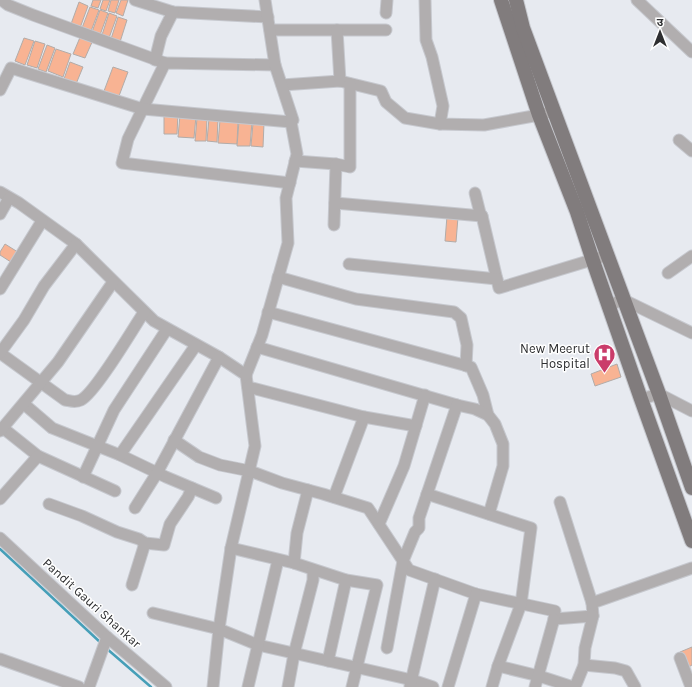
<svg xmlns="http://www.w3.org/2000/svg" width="692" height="687" viewBox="0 0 692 687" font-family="Karla,'Noto Sans Devanagari',sans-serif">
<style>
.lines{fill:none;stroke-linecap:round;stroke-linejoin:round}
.stream{stroke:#469fb8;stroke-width:2.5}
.building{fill:#f8b393;stroke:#b2aca9}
.minor-casing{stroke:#c6c8ce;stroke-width:13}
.major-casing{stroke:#c6c8ce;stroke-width:16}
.minor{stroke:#b1aeaf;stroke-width:11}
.major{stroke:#817c7d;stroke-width:14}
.labels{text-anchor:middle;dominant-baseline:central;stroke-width:3;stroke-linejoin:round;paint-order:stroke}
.poi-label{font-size:13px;fill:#2e2f31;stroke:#fff;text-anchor:end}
.street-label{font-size:13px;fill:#2e2f31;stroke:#fff}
</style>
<rect width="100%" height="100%" fill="#e7eaf0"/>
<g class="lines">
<g class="stream">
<path d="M0,549L101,643"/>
<path d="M106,648L151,687"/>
</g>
</g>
<g class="building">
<path d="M93,0H101L98,8L91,6Z"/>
<path d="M103,0H110L106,11L100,9Z"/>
<path d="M111,0H119L115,13L108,11Z"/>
<path d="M121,0H128L123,16L116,13Z"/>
<path d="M79,2L88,6L80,28L71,24Z"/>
<path d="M90,7L99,10L91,31L82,28Z"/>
<path d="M100,10L108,13L100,35L92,32Z"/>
<path d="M109,13L117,16L109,38L102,35Z"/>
<path d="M118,17L127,20L120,42L111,39Z"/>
<path d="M81,35L93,40L85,58L73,54Z"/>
<path d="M24,38L34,41L25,65L15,61Z"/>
<path d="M35,41L45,44L37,68L27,65Z"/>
<path d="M47,45L55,48L46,72L38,69Z"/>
<path d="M56,49L71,54L63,77L48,71Z"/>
<path d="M70,62L83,67L76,84L64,79Z"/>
<path d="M113,67L128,72L119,96L104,91Z"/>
<path d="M164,113H178L177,134H164Z"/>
<path d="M180,115L196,116L194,138L178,137Z"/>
<path d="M197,118H207L206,141H195Z"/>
<path d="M209,118L218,119L217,142L207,141Z"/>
<path d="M220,120L238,121L237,144L218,143Z"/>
<path d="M239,121L252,122L250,146H237Z"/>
<path d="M253,123H264L263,147L251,146Z"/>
<path d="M447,216L458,217L456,242L445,241Z"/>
<path d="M5,244L21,254L14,264L0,255V252Z"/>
<path d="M617,364L621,377L595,386L591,374Z"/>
<path d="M692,647V665L687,668L680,652Z"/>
</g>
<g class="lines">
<defs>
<g id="minor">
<path d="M135,0L173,12L268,17"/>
<path d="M425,0L426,40L432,57L443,106L440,124"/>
<path d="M637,0L692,52"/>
<path d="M3,1L8,5L33,15L165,63"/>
<path d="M386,13L387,0"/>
<path d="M270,30H386"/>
<path d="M337,30L340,81"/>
<path d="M155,60L161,36L173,12"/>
<path d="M275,65L165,63L128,139L122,163L290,183"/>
<path d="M282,85L340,81L381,91L386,102L405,118L440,124L484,125L539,115L554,111"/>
<path d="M0,90L11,68L143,109L291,122"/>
<path d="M679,140L692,151"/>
<path d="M295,161L336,164"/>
<path d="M0,192L19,203L76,244L154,321L219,357L246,375L255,446L231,548L219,629L213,687"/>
<path d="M475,193L480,213L482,216"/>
<path d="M335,203L482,216L499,288L608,255"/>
<path d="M0,214L9,198"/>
<path d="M334,225L336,164L350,167V84"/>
<path d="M349,264L497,279"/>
<path d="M668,273L692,256"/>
<path d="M278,277L356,299L454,312L461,318L467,345L466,366"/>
<path d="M0,289L42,221"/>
<path d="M608,305L624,300L692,333"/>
<path d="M268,312L471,367L483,395L488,415L495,424L503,444V466L489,514"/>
<path d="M257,347L457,405L475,409L488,415"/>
<path d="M0,353L65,400C71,401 75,403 81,400C95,393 133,329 144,312"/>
<path d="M0,353L24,320L44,286L76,244"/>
<path d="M246,375L262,335L288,243L286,198L297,154L291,122L293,120L275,65L265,0"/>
<path d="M248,387L364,417L416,426"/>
<path d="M641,399L659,394L692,411"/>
<path d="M24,404L52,428L120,455L166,477L216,498"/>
<path d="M3,428L38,456L115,491"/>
<path d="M0,431L58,362L113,282"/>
<path d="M174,440L199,457L220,465L250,471L282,483L323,494L368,508L409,570L476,594L555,611L554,619L593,616L592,603L692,568"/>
<path d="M120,455L196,345"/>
<path d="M83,477L114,410L167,329"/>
<path d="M427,494L531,528L521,604L498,666L492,687"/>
<path d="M334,497L364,417"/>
<path d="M0,499L38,456"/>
<path d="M560,502L592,603"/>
<path d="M49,504L82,516L117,532L139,539L145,543L164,545L170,524L188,497L192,488"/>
<path d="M135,508L157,473L219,357"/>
<path d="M379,524L404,466L425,395"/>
<path d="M0,538L107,637L166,687"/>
<path d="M231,548L294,563L346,580L377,585L352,687"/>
<path d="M294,563L297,533L308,490"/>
<path d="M132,585L145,543"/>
<path d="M153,613L219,629L258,645L412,680L433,687"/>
<path d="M387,648L403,561L415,532L419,528V518L457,405"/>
<path d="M680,658L691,687"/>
<path d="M0,659L79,687"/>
<path d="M328,661L346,580"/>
<path d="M584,665L615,668L626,671L635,687"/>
<path d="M498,666L539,676L573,687"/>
<path d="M410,686L435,579"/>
<path d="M89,687L107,637"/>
<path d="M248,687L278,560"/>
<path d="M288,687L294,654L313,580V570"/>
<path d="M448,687L476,594"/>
<path d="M535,687L554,619"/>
<path d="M575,687L584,665L585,648L593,616"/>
</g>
<g id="major">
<path d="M501,0L539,115L577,212L593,261L641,399L692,541"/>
<path d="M516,0L523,28L659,394L692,488"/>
</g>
</defs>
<use href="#minor" class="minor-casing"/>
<use href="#major" class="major-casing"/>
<use href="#minor" class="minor"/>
<use href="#major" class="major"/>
</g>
<defs>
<symbol id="hospital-pin" viewBox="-11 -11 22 30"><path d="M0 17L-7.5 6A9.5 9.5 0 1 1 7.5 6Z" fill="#ca3c6a" stroke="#fff"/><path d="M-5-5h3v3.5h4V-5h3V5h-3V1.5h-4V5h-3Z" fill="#fff"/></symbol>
</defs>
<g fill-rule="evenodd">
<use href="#hospital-pin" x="592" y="342" width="25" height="34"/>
</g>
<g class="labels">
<g class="poi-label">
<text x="590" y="348">New Meerut<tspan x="590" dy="15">Hospital</tspan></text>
</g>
<g class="street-label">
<text transform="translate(92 603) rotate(42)">Pandit Gauri Shankar</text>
</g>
</g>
<g transform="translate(660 32)" stroke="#ffffff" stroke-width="3" paint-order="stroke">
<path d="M0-3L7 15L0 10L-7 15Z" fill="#2e2f31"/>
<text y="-6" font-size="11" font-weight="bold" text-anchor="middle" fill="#2e2f31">उ</text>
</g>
</svg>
